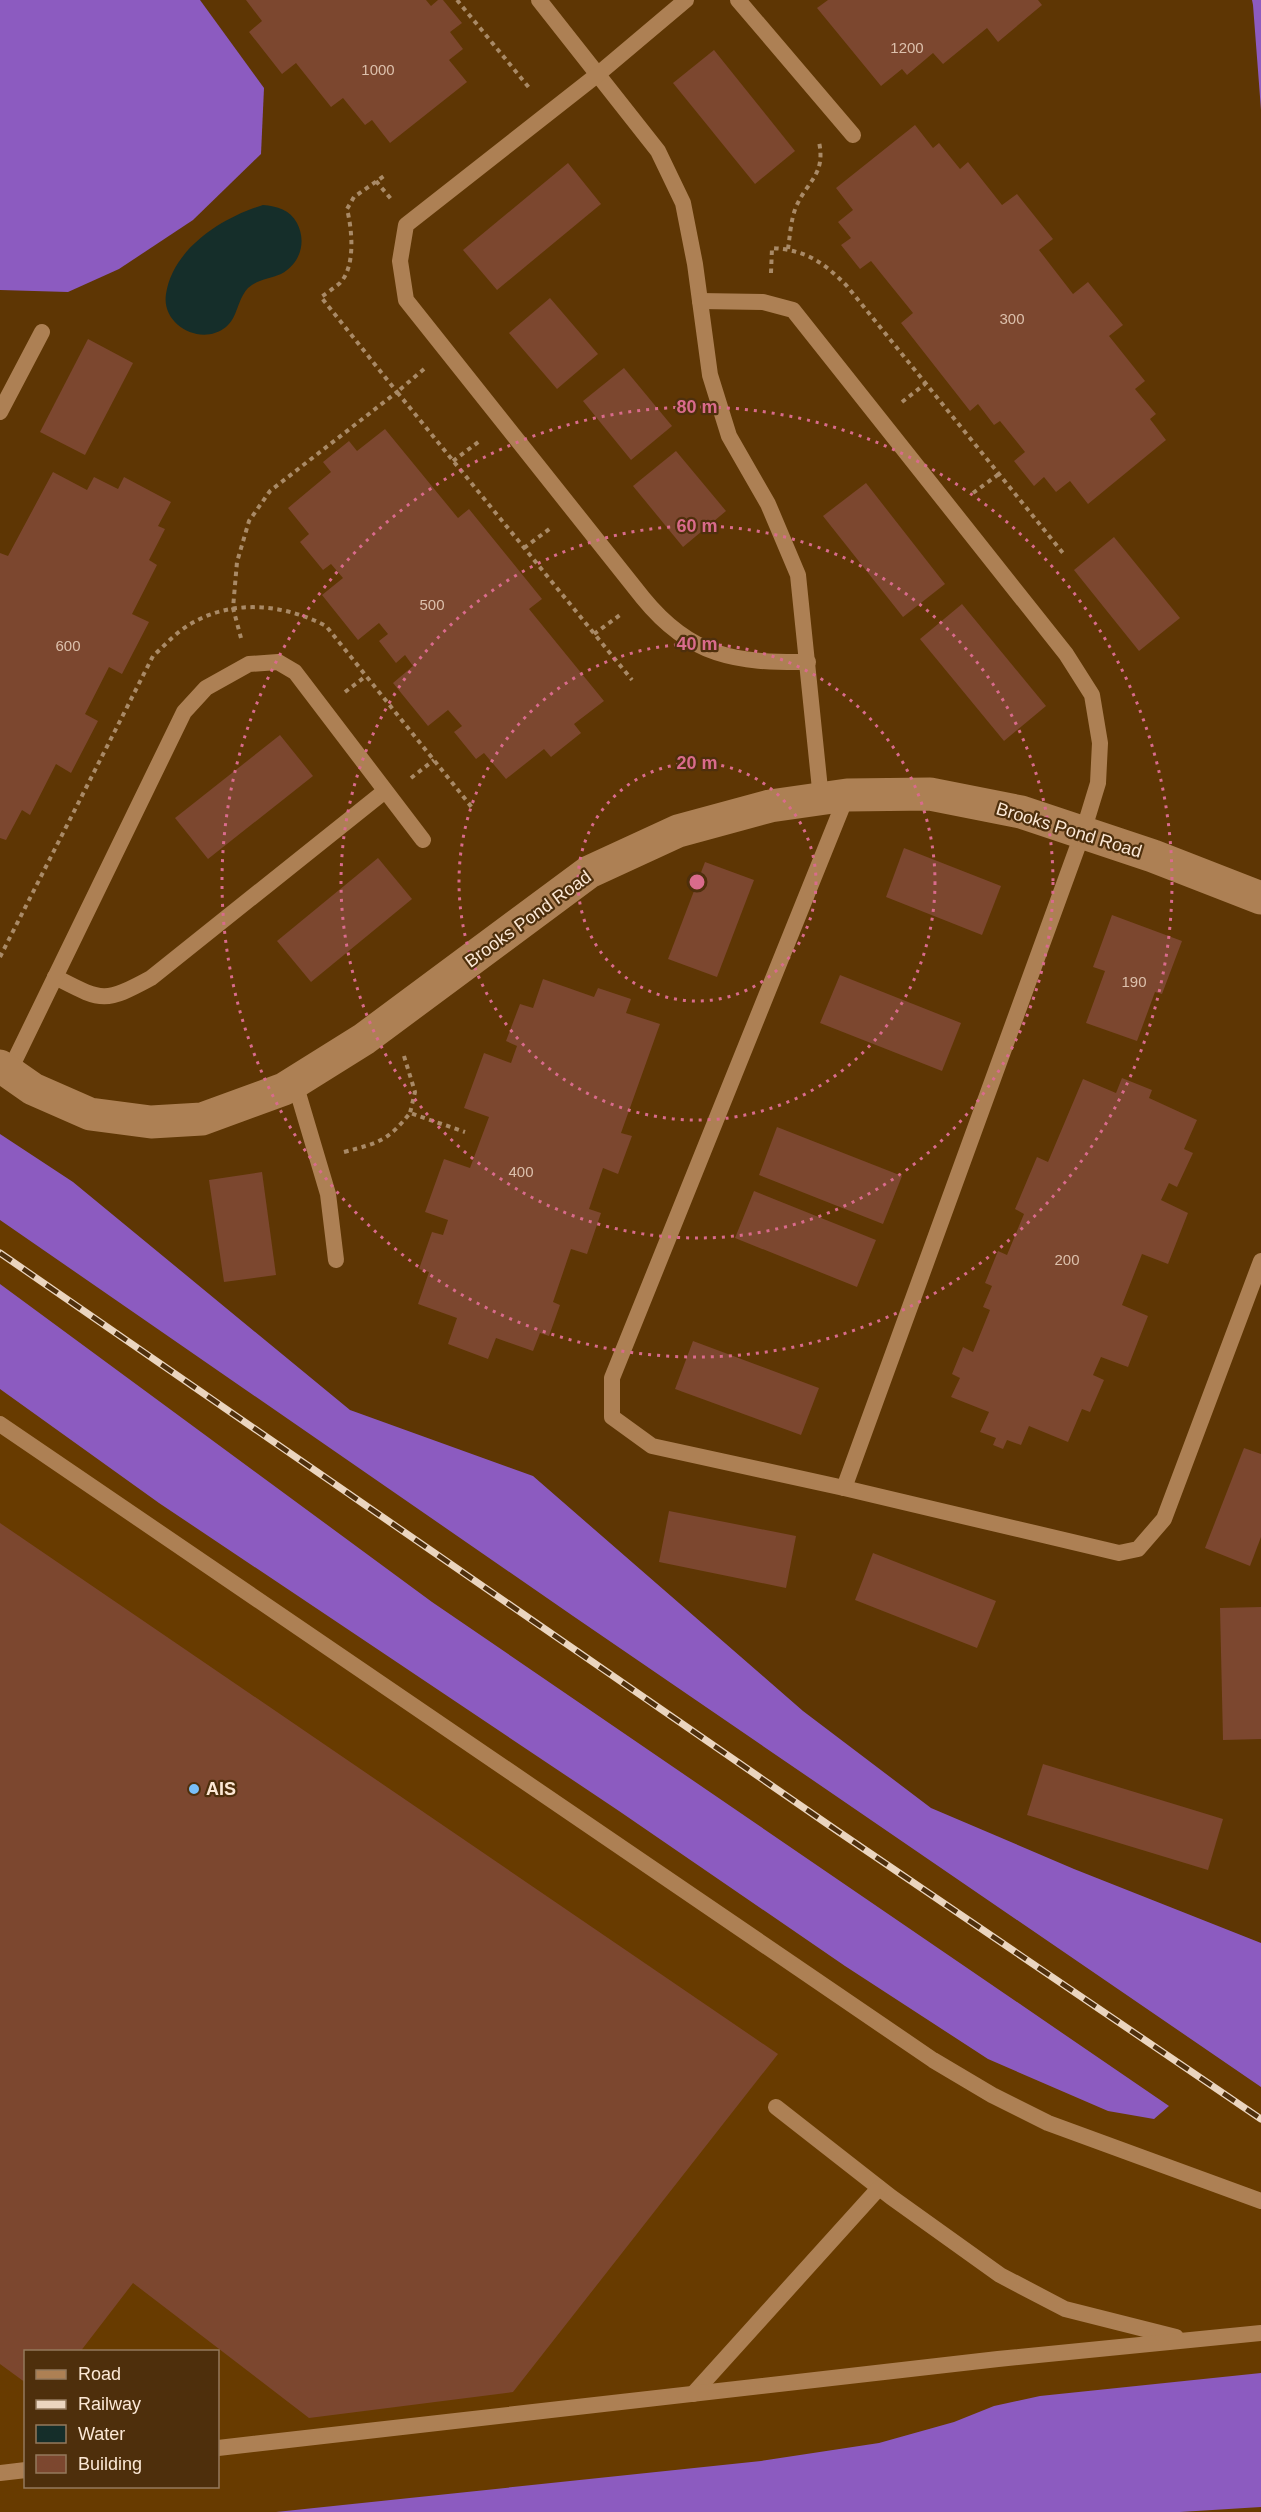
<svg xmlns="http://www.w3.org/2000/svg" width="1261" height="2512" viewBox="0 0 1261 2512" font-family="Helvetica,sans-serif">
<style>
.built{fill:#683b00;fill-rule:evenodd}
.forest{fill:#8c5bc0}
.water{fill:#152e2a}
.building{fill:#7c472f}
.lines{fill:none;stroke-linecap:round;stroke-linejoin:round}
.path{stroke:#a98a67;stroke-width:4;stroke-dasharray:4.5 4.5;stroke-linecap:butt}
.lane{stroke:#ad8054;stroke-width:16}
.street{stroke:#ad8054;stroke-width:33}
.rail-casing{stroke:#ebd5bf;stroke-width:7}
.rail{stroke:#4e2f0c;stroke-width:4.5;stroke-dasharray:14;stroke-linecap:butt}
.ring{fill:none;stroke:#d96b8c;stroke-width:3;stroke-dasharray:3 6}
.poi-dot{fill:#79bff8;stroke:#4e2f0c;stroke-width:2}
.labels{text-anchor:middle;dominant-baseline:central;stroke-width:4.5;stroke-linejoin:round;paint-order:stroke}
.number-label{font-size:15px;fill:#dcc0ac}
.street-label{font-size:18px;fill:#fce8d5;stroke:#4e2f0c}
.poi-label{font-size:18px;font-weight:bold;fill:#fce8d5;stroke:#4e2f0c;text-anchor:start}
.centre{fill:#d96b8c;stroke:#4e2f0c;stroke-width:3}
.ring-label{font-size:18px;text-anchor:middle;font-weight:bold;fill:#d96b8c;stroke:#4e2f0c;stroke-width:4.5;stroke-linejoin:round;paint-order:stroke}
</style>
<rect width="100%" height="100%" fill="#5e3604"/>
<path class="built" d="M0,1220L573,1616L1261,2087V2512H0ZM26,2352H218V2486H26Z"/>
<g class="forest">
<path d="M0,0H200L264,88L261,154L193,220L119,269L68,292L0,290Z"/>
<path d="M1252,0H1261V110L1253,5Z"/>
<path d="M0,1134L73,1182L350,1410L533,1476L803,1711L931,1808L1074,1869L1261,1943V2087L573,1616L0,1220Z"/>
<path d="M0,1284L432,1602L1169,2106L1154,2119L1108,2111L988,2059L845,1966L619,1811L159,1503L0,1389Z"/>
<path d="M1261,2373V2507L1180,2512H276L761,2461L879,2443L954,2422L994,2406L1040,2396Z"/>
</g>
<path class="water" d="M263,205C277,206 290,210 297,223C307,242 300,264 281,274C270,279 258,279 248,288C237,300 238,317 226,327C201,347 161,325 166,294C173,248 223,217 263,205Z"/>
<g class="building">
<path d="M246,0H426L431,6L438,0H443L462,23L450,32L463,49L449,60L467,82L390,143L372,120L365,125L343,98L331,107L296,63L282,74L249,32L262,21Z"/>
<path d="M828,0H1038L1042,5L998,42L987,28L943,64L933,53L907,75L902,69L881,86L817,8Z"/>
<path d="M714,50L795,151L755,184L673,83Z"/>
<path d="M915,125L933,148L939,143L960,169L968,162L1002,205L1017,194L1053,239L1039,250L1073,294L1088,282L1123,325L1109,336L1145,381L1135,389L1156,414L1150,419L1166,440L1088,504L1070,481L1056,492L1044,477L1034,486L1014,461L1025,452L1000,421L994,425L978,404L970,411L901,323L913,313L871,261L860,269L841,245L851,238L838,222L853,210L836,188Z"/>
<path d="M568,163L601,204L497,290L463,250Z"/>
<path d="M550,298L598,354L557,389L509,333Z"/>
<path d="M88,339L133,363L85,455L40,432Z"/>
<path d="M624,368L672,426L631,460L583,401Z"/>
<path d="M385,429L458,518L469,509L542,599L529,609L604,701L574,724L581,733L551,757L544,749L506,779L484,753L476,759L454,732L462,726L448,710L428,726L393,683L413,666L405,655L396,663L379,641L388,634L379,623L358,640L322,595L343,578L331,564L323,570L300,542L309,534L288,508L331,472L323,462L349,441L357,451Z"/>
<path d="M676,451L726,511L683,547L633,486Z"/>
<path d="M53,472L87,490L94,477L118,489L124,477L171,502L158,526L165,529L149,560L157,565L132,614L149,622L122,674L109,667L85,714L98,721L71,773L56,764L30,815L22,810L6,840L0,838V553L8,556Z"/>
<path d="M866,483L945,584L903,617L823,516Z"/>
<path d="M1114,537L1180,618L1139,651L1074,570Z"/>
<path d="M962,604L1046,706L1004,741L920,639Z"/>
<path d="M280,735L313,776L208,859L175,818Z"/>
<path d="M904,848L1001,886L982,935L886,897Z"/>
<path d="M378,858L412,899L311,982L277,941Z"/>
<path d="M705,862L754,880L717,977L668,959Z"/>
<path d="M1112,915L1182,941L1162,994L1155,992L1137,1041L1086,1023L1105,971L1093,967Z"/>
<path d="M840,975L961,1023L942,1071L820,1023Z"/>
<path d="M543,979L594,997L598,988L631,999L626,1013L660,1024L621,1133L632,1136L618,1174L603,1168L589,1209L601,1213L587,1254L571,1249L553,1302L560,1305L549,1336L540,1333L533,1351L496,1338L488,1359L448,1344L457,1318L418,1304L429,1272L419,1269L432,1232L443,1235L448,1220L425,1212L444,1159L470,1168L489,1117L464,1108L484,1053L511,1063L517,1046L506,1041L520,1004L533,1008Z"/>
<path d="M1122,1078L1152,1090L1149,1098L1197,1120L1184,1149L1193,1153L1177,1187L1169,1183L1161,1200L1188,1213L1168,1264L1142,1254L1122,1305L1148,1316L1128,1367L1101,1357L1093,1375L1104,1380L1090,1412L1082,1409L1068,1442L1029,1426L1021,1445L1007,1440L1003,1449L993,1445L996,1438L980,1432L989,1412L951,1397L960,1378L952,1374L963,1347L973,1352L990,1310L983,1307L992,1286L985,1283L998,1251L1007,1255L1024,1214L1015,1209L1037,1157L1048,1162L1083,1079L1116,1093Z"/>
<path d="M777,1127L902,1176L883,1224L759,1175Z"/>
<path d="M262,1172L276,1275L224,1282L209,1180Z"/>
<path d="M754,1191L876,1240L857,1287L735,1238Z"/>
<path d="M693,1341L819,1388L801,1435L675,1389Z"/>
<path d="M1244,1448L1261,1454V1537L1250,1566L1205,1548Z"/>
<path d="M669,1511L796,1536L786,1588L659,1562Z"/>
<path d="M0,1523L778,2054L513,2392L309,2418L133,2283L80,2352H26V2383L0,2364Z"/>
<path d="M873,1553L996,1601L977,1648L855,1600Z"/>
<path d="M1261,1607V1739L1223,1740L1220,1608Z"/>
<path d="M1043,1764L1223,1819L1208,1870L1027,1815Z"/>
</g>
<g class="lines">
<g class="path">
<path d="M457,0L531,90"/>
<path d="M376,181L391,199"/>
<path d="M788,249C790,235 791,219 796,207C807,181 826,175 819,142"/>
<path d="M771,273L772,248C806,250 823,262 846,285L1063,553"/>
<path d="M424,369L397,392L632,680"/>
<path d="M902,402L925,384"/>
<path d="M453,461L481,440"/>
<path d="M973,493L999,474"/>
<path d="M524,548L552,527"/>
<path d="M594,634L620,615"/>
<path d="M241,638L233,608L237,562L249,521L270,491L397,392L321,297C327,293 334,288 340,283C356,266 352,229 347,209L354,197L384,176"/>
<path d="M345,692L366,676"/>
<path d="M411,778L434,760"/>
<path d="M0,957L153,656C162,648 171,638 180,631C224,598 280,602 326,626L474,810"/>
<path d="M404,1056L415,1092L410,1113"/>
<path d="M344,1152C378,1143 388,1141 410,1113L465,1132"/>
</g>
<g class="lane">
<path d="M539,0L658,151L683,203L695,264L710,375L729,436L768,504L798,575L821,799"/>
<path d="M686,0L597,75L406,225L400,261L406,300L643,598C691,657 736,663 808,662"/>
<path d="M738,0L853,135"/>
<path d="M700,301L763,302L793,310L1066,654L1092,695L1100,743L1098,783L1083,832L844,1488"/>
<path d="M0,412L42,332"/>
<path d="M847,795L612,1378V1417L652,1446L844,1488L1119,1553L1138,1549L1164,1519L1261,1261"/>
<path d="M55,977C102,1001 103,1004 151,978L385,791"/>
<path d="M9,1072L184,712L206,688L249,664L278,662L295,672L423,840"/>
<path d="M295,1083L328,1194L336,1260"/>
<path d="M0,1424L933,2060L992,2095L1048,2123L1261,2201"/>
<path d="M776,2107L891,2197L1000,2275L1065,2309L1176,2337"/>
<path d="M693,2394L879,2188"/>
<path d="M218,2448L998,2359L1261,2333"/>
<path d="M0,2473L26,2470"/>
</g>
<path class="street" d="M0,1066L33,1089L90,1114L151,1122L202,1119L284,1089L364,1039L589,872L678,831L770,806L847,795L930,794L1021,812L1153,856L1261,898"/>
<defs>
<path id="rail" d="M0,1253L836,1830L1261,2119"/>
</defs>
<use href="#rail" class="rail-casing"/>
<use href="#rail" class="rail"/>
</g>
<g class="ring">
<circle cx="697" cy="882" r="119"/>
<circle cx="697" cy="882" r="238"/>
<circle cx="697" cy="882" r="356"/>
<circle cx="697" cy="882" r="475"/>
</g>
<circle class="poi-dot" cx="194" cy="1789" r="6"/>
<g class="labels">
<g class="number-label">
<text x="907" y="47">1200</text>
<text x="378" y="69">1000</text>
<text x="1012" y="318">300</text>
<text x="432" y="604">500</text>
<text x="68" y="645">600</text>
<text x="1134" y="981">190</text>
<text x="521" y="1171">400</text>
<text x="1067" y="1259">200</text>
</g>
<g class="street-label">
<text transform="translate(1069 830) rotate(17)">Brooks Pond Road</text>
<text transform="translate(528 919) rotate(-36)">Brooks Pond Road</text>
</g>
<g class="poi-label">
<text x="206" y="1789">AIS</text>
</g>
</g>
<circle cx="697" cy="882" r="9" class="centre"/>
<g class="ring-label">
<text x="697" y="413">80 m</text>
<text x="697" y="532">60 m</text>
<text x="697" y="650">40 m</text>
<text x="697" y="769">20 m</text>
</g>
<rect x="24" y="2350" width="195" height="138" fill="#4e2f0c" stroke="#94795c" stroke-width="1.5"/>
<rect x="36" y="2370" width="30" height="9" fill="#ad8054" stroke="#94795c" stroke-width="1.5"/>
<text x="78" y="2380" font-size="18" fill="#fce8d5">Road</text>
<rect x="36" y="2400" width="30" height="9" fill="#ebd5bf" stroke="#94795c" stroke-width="1.5"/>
<text x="78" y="2410" font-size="18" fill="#fce8d5">Railway</text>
<rect x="36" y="2425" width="30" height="18" fill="#152e2a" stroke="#94795c" stroke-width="1.5"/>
<text x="78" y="2440" font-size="18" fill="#fce8d5">Water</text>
<rect x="36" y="2455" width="30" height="18" fill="#7c472f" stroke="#94795c" stroke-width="1.5"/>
<text x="78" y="2470" font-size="18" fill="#fce8d5">Building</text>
</svg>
